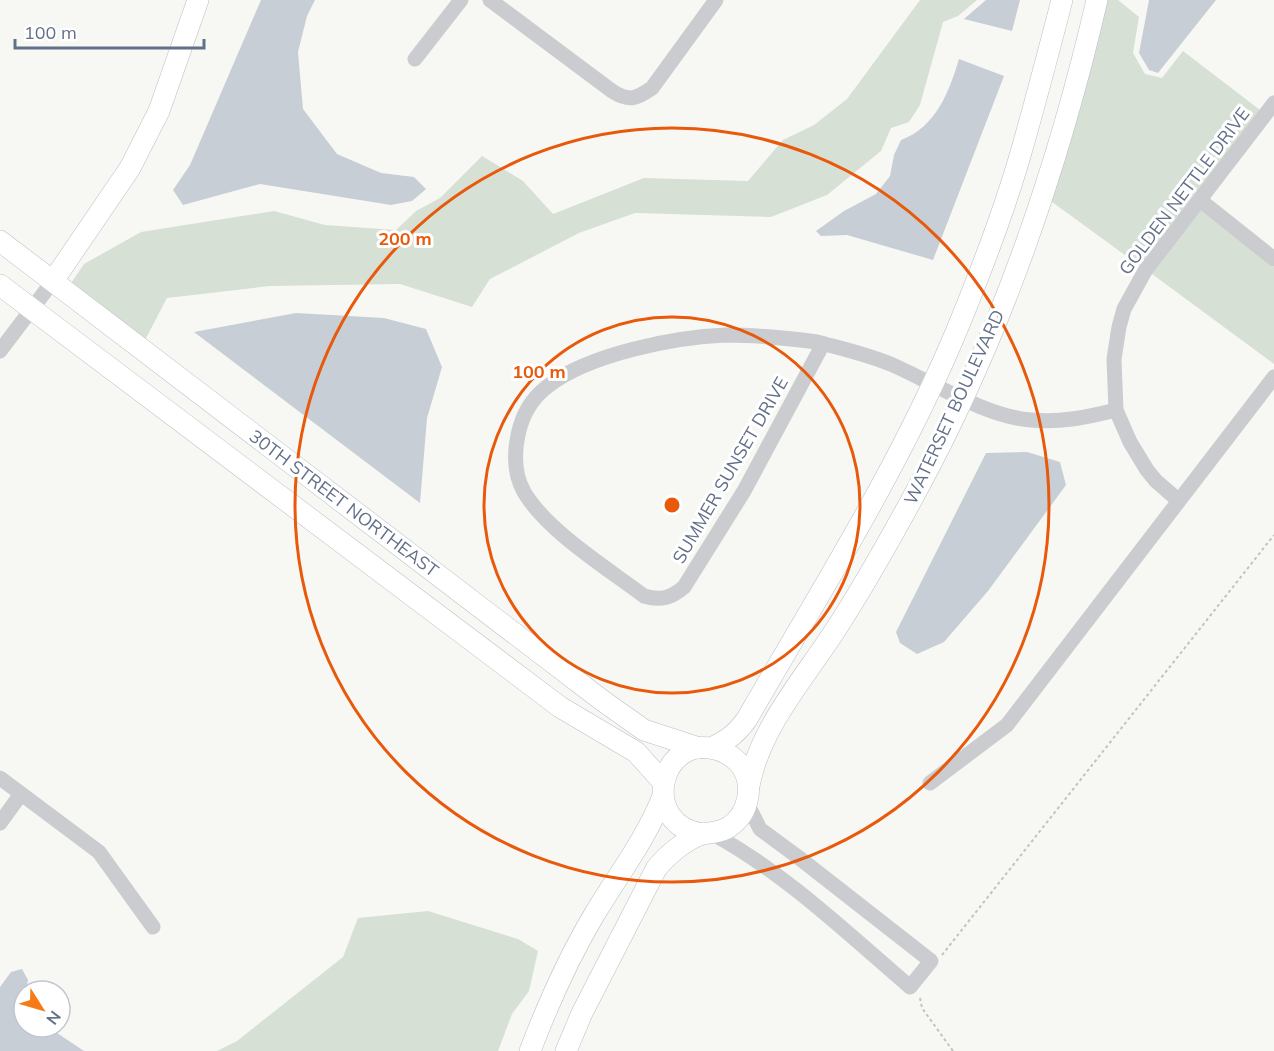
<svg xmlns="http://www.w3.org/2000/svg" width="1274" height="1051" viewBox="0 0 1274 1051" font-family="Mulish,sans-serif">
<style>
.green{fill:#d7e0d5}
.water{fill:#c7ced5}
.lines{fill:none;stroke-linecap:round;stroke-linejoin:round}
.secondary-casing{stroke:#bbbec5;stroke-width:22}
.path{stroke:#c0c2c5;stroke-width:2;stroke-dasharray:3 3;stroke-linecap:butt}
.street{stroke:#caccd0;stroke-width:15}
.secondary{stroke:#fff;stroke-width:21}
.ring{fill:none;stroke:#e8590c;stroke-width:3}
.labels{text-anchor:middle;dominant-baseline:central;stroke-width:6;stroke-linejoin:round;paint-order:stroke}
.street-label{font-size:18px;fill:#637089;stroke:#fff}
.centre{fill:#e8590c;stroke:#fff;stroke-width:3}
.ring-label{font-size:18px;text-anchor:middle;font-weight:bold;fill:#e8590c;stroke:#fff;stroke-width:6;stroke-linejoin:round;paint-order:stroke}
</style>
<rect width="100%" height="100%" fill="#f7f8f4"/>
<g class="green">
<path d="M920,0H977L958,16L943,22L920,105L909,122L891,128L881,151L827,195L771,217L635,213L579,233L490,279L472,307L400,284L270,286L167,298L144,342L69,286L84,264L141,232L274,211L325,225L396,230L416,211L440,198L482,156L523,181L553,214L644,178L748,181L783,140L814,125L847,99Z"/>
<path d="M1104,0H1118L1139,17L1133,53L1145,74L1162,78L1183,51L1260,110L1140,266L1048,199Z"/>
<path d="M1201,210L1274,267V364L1152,274Z"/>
<path d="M428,911L518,939L538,951L529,991L512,1014L498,1051H217L237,1041L343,957L358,918Z"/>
</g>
<g class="water">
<path d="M261,0H315L307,16L298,52L303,109L337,154L381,173L414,177L426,189L412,201L391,205L260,184L183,205L173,190L190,165Z"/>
<path d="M986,0H1020L1012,31L964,19Z"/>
<path d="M1149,0H1216L1158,73L1149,70L1139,53Z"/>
<path d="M959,59L1004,76L933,260L847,235L821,236L816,231L844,211L876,194L890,176L894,155L901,140C936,127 949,92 959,59Z"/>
<path d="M296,313L384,318L426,329L442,367L427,418L420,503L194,332Z"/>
<path d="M1027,452L1060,462L1066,485L988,591L944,642L917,654L900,643L896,632L986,453Z"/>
<path d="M22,969L28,980L26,991H24V1027H48L84,1051H0V987L11,972Z"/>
</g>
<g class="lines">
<defs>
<g id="secondary">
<path d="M0,241L603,701L644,730L699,748"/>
<path d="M53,281L130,168L159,111L198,0"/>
<path d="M0,285L560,707L636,752L663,782"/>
<path d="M711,748C727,741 737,733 747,719C820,592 899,468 956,332C980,274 1005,209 1022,149C1036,100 1049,50 1062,0"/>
<path d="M749,786C760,727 804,679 836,629C866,583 892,536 918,488C1000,336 1058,168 1097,0"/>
<path d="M530,1051C548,1004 569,957 594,915C618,875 646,839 663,796"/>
<path d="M566,1051L582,1013L656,869C666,856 687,838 703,834C712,832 720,833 729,827C750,813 755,782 739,763C732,756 724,751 715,749C659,735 639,825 703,834"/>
</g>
</defs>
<use href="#secondary" class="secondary-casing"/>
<g class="path">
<path d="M942,955L1274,535"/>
<path d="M920,998L922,1008L953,1051"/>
</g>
<g class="street">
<path d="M490,0L612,91C629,102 636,99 652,88L716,0"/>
<path d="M415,59L461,0"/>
<path d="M1200,200L1274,259"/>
<path d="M823,344L744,491L684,587C671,598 661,601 644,596C607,568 547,531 524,492C514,474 514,454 518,435C522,415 532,398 548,386C589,354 675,337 726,335C757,335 786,338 817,342C843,349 870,355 895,366C935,384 988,417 1031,420C1060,423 1088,417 1116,410"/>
<path d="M0,351L53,281"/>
<path d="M1178,500L1156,481L1147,470L1130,442L1116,410L1114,359L1119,327L1124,309L1145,271L1274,103"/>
<path d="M0,778L99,852L153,927"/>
<path d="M930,783L1007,725L1274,377"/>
<path d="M0,823L21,794"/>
<path d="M713,834C786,874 847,933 910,987L931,961L798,857L760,829L747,803"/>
</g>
<use href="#secondary" class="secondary"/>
</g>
<g class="ring">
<circle cx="672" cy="505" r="188"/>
<circle cx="672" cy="505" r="377"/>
</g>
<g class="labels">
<g class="street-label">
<text transform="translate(1184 191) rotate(-53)">GOLDEN NETTLE DRIVE</text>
<text transform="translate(954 407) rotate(-65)">WATERSET BOULEVARD</text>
<text transform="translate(730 470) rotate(-60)">SUMMER SUNSET DRIVE</text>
<text transform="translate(344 503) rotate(37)">30TH STREET NORTHEAST</text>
</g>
</g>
<circle cx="672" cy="505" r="9" class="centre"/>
<g class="ring-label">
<text x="405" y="245">200 m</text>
<text x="539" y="378">100 m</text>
</g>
<g transform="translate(42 1009) rotate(127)"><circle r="28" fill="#ffffff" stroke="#c1c6d0" stroke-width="1.5"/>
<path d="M0-4.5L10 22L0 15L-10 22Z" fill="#f67b16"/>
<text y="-9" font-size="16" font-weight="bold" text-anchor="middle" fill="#637089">N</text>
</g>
<path d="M15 39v9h189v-9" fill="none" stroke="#637089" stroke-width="3"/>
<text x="24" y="39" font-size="18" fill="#637089" stroke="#ffffff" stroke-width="4.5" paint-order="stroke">100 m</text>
</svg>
